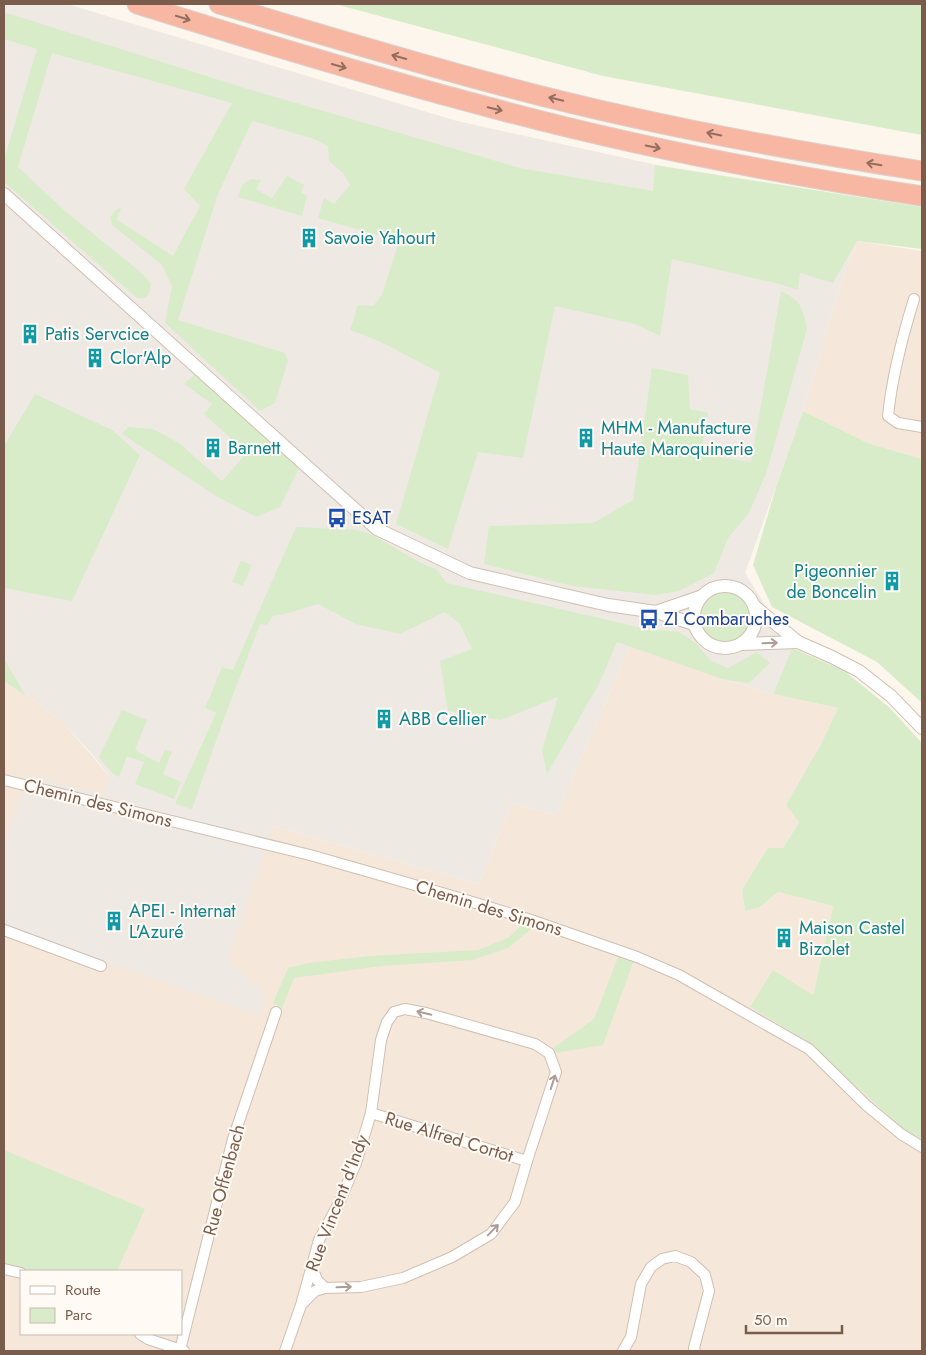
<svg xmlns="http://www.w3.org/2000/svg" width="926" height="1355" viewBox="0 0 926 1355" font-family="Jost,sans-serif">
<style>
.residential{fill:#f5e8da;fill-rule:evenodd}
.industrial{fill:#efe9e4}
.green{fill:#d8ecc9}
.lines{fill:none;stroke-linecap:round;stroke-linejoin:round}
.minor-casing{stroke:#d1beb0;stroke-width:12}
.tertiary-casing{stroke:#d1beb0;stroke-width:14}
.motorway-casing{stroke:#dad1cd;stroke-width:21}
.minor{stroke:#fff;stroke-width:10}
.tertiary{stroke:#fff;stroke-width:12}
.motorway{stroke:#f7b7a3;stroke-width:19}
.oneway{stroke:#936e5e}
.oneway2{stroke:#af9d94}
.labels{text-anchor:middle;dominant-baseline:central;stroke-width:4;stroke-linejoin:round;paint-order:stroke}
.culture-label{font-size:18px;fill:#0d838f;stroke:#fffaf3;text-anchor:start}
.transit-label{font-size:18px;fill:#164399;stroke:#fffaf3;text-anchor:start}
.street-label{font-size:18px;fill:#7a5c4d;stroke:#fffaf3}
</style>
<rect width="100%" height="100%" fill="#fdf6ec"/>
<g class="residential">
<path d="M857,241L922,251V459L868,443L803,411L842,279Z"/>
<path d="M630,646L722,679L773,694L838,708L820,746L799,821L783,848L742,890L745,911L760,907L778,892L833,906L813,995L750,1007L808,1042L906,1132L922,1139V1351H4V679L62,721L110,777L273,826L479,884L511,803L556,815ZM21,1271H181V1334H21Z"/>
</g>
<path class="industrial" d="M4,4H67L457,121L848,207L857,241L842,279L803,411L745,573L792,648L773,694L722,679L630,646L556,815L511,803L479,884L273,826L228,962L264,994L258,1015L4,927V846L21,795L24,775L103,794L110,777L96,759L62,721L4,679Z"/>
<g class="green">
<path d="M335,4H922V135L603,76Z"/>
<path d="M4,12L241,87L520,168L653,191L655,165L922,207V249L857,241L833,283L800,273L798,290L779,284L672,259L660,336L635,324L555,306L523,458L478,452L448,549L396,524L440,373L381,342L350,330L358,305L373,306L382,295L399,241L318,218L324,198L334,204L350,185L343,173L329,161L328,146L314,139L252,121L218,194L178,320L285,353L288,361L275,403L260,411L165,323L172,286L162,265L112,225L110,217L116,210L120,208L121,209L116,219L173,256L200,206L184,189L232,103L52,53L18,167L64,210L144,275L151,284L149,294L145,298H137L4,182V160L37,49L4,39Z"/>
<path d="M287,176L304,185L301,193L307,195L302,216L238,197L242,185L251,179L261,180L256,189L272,198Z"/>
<path d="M781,291C801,301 803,307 807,329L766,474L749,513L728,538L714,573L679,591L656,595L572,586L484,564L489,526L593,523L633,500L652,368L688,375L690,409L708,413L701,454L751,462Z"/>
<path d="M197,372L302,462L280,507L256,517L216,496L122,434L128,427L153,429L179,443L222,481L247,453L204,414L212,404L184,384Z"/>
<path d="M35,394L112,430L140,455L72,601L4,588V446Z"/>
<path d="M803,411L868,443L922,459V703L877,662L772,607L753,565L776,487Z"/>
<path d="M296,527L356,530L373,535L419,562L436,569L447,583L647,629L679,632L696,643L711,661L728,668L757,652L770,663L749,683L722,679L617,642L599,684L547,774L542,750L558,697L501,720L448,711L440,661L472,649L460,624L445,612L400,634L356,624L318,604L288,613L273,616L267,625L260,624L221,727L192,809L175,804L216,713L205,708L222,667L233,670Z"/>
<path d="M241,561L252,565L243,586L232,582Z"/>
<circle cx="725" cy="617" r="25"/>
<path d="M792,648L843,670L889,707L922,743V1139L906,1132L808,1042L750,1007L773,970L813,995L833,906L778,892L760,907L745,911L742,890L768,848H783L799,822L786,805L820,746L838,708L773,694Z"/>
<path d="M4,659L26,696L4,681Z"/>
<path d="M122,710L147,720L135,750L159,763L165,750L172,752L163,774L181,782L174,799L135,784L144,762L127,756L119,777L113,774L99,757Z"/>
<path d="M524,923L535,926L508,948L472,960L382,966L294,978L282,1008L273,1003L288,968L309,963L369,956L478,950L508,938Z"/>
<path d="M619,955L634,960L603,1045L556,1053L553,1048L594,1019Z"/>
<path d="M4,1150L145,1209L117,1271H33L4,1263Z"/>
</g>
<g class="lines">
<defs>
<g id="minor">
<path d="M914,299C902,338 892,376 888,416L898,423L922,427"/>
<path d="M4,780L310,855L380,875L456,897L531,920L637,957L679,975L809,1049L866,1105L901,1134L922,1147"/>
<path d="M4,930L101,966"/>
<path d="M371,1113L527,1161"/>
<path d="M312,1267L317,1280L325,1288"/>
<path d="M4,1269L21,1273"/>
<path d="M140,1334L148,1339L184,1351"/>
<path d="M180,1350L233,1139L276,1012"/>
<path d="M285,1351L301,1305L319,1240L340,1201L356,1163L371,1113L381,1040L387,1022L394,1012L405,1009L426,1013L535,1044L549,1053L556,1072L527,1161L515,1202L491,1234L452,1257L403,1278L361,1287L325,1288L315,1291L301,1305"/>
<path d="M623,1351L631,1337L641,1284L651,1267L662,1259L675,1256L691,1262L705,1275L709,1291L694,1348L695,1351"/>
</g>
<g id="tertiary">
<path d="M4,194L312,471L377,529L470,573L608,605L656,612L700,597"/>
<circle cx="725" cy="617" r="31"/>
<path d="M754,606L798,642L832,657L859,671L891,696L922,728"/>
<path d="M656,612L694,624"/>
<path d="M741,644L798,642"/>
</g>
<g id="motorway">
<path d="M137,4C255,41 373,77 492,108C633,146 778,174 922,196"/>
<path d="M219,4C313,32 408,61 503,86C641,123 781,149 922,171"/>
</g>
</defs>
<use href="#minor" class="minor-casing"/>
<use href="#tertiary" class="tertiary-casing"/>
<use href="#motorway" class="motorway-casing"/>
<use href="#minor" class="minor"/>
<use href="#tertiary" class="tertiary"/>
<use href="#motorway" class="motorway"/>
</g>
<defs><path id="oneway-shaft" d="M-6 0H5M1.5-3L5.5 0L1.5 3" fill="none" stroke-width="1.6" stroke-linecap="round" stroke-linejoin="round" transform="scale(1.25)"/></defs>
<g class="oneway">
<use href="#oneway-shaft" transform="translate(183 18) rotate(17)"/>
<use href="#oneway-shaft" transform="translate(399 57) rotate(-164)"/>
<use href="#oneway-shaft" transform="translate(339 66) rotate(16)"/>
<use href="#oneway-shaft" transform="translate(556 99) rotate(-166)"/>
<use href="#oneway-shaft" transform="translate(495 109) rotate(14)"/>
<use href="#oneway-shaft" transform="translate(714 134) rotate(-169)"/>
<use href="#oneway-shaft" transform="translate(653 147) rotate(12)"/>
<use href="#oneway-shaft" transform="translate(874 164) rotate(-171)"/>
</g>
<g class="oneway2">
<use href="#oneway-shaft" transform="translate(770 643) rotate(-2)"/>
<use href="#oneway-shaft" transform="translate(424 1013) rotate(-167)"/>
<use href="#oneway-shaft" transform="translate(553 1082) rotate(-72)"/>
<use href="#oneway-shaft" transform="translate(493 1230) rotate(-46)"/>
<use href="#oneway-shaft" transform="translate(344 1287) rotate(-2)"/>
</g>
<defs>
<symbol id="building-bare" viewBox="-9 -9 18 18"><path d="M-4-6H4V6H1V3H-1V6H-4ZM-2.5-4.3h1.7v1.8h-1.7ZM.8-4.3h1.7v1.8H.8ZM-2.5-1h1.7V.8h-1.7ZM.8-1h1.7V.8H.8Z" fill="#0f9aa8" stroke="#fffaf3" stroke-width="2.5" paint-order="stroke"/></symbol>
<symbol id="bus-bare" viewBox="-9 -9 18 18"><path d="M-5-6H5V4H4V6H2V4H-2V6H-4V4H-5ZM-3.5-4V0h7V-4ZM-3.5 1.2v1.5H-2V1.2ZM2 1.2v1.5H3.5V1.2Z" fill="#1a4fb4" stroke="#fffaf3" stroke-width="2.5" paint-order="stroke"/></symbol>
</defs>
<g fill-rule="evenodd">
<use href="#building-bare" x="295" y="224" width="28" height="28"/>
<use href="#building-bare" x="16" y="320" width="28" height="28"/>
<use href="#building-bare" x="81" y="344" width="28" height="28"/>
<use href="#building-bare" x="572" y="424" width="28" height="28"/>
<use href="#building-bare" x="199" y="434" width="28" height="28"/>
<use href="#bus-bare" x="323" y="504" width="28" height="28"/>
<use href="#building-bare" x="878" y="567" width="28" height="28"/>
<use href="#bus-bare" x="635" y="605" width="28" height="28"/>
<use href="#building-bare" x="370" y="705" width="28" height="28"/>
<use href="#building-bare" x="100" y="907" width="28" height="28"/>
<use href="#building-bare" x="770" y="924" width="28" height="28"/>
</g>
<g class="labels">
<g class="culture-label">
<text x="324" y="238">Savoie Yahourt</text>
<text x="45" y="334">Patis Servcice</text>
<text x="110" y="358">Clor'Alp</text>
<text x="601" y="428">MHM - Manufacture<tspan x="601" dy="21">Haute Maroquinerie</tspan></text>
<text x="228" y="448">Barnett</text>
<text x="877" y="571" text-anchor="end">Pigeonnier<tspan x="877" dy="21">de Boncelin</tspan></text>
<text x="399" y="719">ABB Cellier</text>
<text x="129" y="911">APEI - Internat<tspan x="129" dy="21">L'Azuré</tspan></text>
<text x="799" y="928">Maison Castel<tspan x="799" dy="21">Bizolet</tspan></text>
</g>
<g class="transit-label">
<text x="352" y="518">ESAT</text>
<text x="664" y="619">ZI Combaruches</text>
</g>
<g class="street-label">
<text transform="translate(98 803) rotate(14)">Chemin des Simons</text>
<text transform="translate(489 908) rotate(17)">Chemin des Simons</text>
<text transform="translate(449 1137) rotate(17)">Rue Alfred Cortot</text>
<text transform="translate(224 1180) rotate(-75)">Rue Offenbach</text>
<text transform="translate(337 1203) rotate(-69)">Rue Vincent d'Indy</text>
</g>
</g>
<rect width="926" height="1355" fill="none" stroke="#7a5c4d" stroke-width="10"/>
<rect x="20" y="1270" width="162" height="65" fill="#fffaf3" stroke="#cabbb1"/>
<rect x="30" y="1286" width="25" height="8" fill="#ffffff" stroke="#cabbb1"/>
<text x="65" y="1295" font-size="15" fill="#7a5c4d">Route</text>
<rect x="30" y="1308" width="25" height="15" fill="#d8ecc9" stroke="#cabbb1"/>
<text x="65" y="1320" font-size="15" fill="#7a5c4d">Parc</text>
<path d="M746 1325v8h96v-8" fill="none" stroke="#7a5c4d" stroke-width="2.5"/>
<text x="754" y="1325" font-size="15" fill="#7a5c4d" stroke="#fffaf3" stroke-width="4" paint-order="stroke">50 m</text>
</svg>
